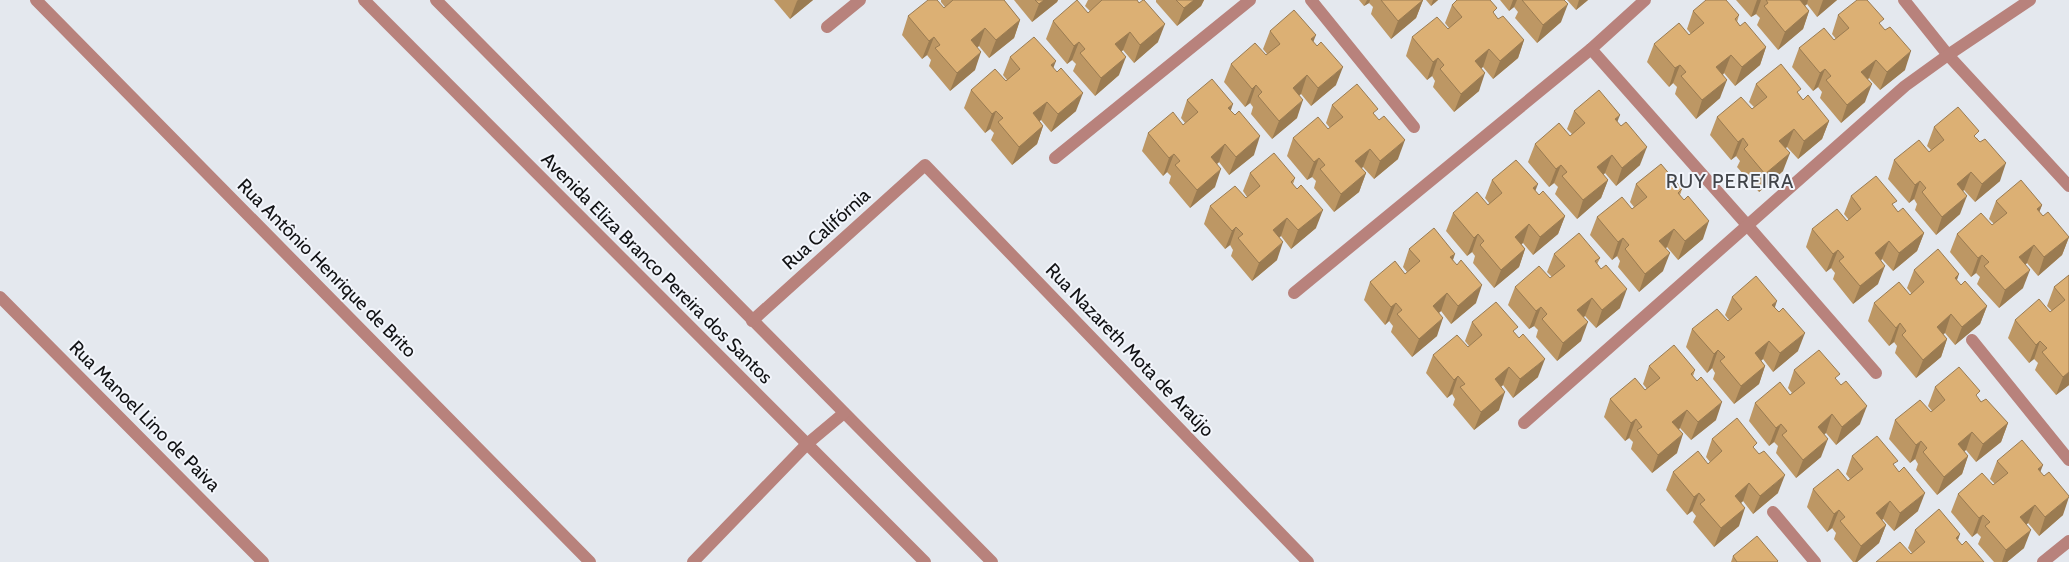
<svg xmlns="http://www.w3.org/2000/svg" width="2069" height="562" viewBox="0 0 2069 562" font-family="Cabin,sans-serif">
<style>
.lines{fill:none;stroke-linecap:round;stroke-linejoin:round}
.minor{stroke:#b8827c;stroke-width:12}
.wall{fill:#bd9764}
.shaded-wall{fill:#9a7b51}
.building{fill:#dcb074;stroke:#9a7b51}
.labels{text-anchor:middle;dominant-baseline:central;stroke-width:4;stroke-linejoin:round;paint-order:stroke}
.street-label{font-size:19px;fill:#111214;stroke:#f2f5fb}
.neighbourhood-label{font-size:20px;letter-spacing:1px;fill:#414449;stroke:#f2f5fb}
</style>
<rect width="100%" height="100%" fill="#e4e8ee"/>
<g class="lines">
<g class="minor">
<path d="M36,0L590,562"/>
<path d="M364,0L925,562"/>
<path d="M436,0L992,562"/>
<path d="M1311,0L1414,127"/>
<path d="M1904,0L1948,55L2069,186"/>
<path d="M827,27L860,0"/>
<path d="M1591,49L1748,226L1876,373"/>
<path d="M1055,158L1250,0"/>
<path d="M1294,293L1591,49L1645,0"/>
<path d="M0,297L263,562"/>
<path d="M752,321L925,165L1308,562"/>
<path d="M1972,340L2069,460"/>
<path d="M1524,423L1905,86L1948,55L2030,0"/>
<path d="M1773,512L1815,562"/>
<path d="M693,562L807,444L844,413"/>
<path d="M2043,562L2069,541"/>
</g>
</g>
<g class="wall">
<path d="M774,0H813L790,19Z"/>
<path d="M941,0H1004L1020,20L1014,38L989,58L979,46L977,47L975,70L950,91L929,66L931,60L927,55L922,59L902,35L908,16L944,8L945,7L941,2Z"/>
<path d="M1014,0H1058L1057,2L1032,22Z"/>
<path d="M1088,0H1137L1158,42L1134,63L1123,50L1121,52L1119,75L1095,96L1073,71L1076,64L1072,60L1067,64L1046,39L1053,21L1088,13L1090,11L1085,6Z"/>
<path d="M1156,0H1204L1201,6L1177,26L1156,2Z"/>
<path d="M1359,0H1423L1416,18L1391,39L1371,14L1373,7L1369,3L1364,6Z"/>
<path d="M1426,0H1438L1431,6Z"/>
<path d="M1500,0H1564L1561,22L1537,43L1515,18L1518,12L1514,7L1509,11Z"/>
<path d="M1567,0H1588L1576,10Z"/>
<path d="M1736,0H1837L1817,17L1807,4L1805,6L1809,11L1803,29L1778,50L1757,25L1760,18L1756,14L1751,17Z"/>
<path d="M1452,5L1495,15L1498,19L1524,40L1518,58L1493,79L1483,67L1481,68L1479,91L1454,112L1433,87L1435,81L1432,76L1427,80L1406,56L1412,37L1448,29L1449,28L1445,23Z"/>
<path d="M1693,11L1739,15L1737,22L1740,26L1766,47L1760,65L1735,86L1724,73L1723,75L1720,98L1696,119L1675,94L1677,87L1673,83L1669,87L1647,62L1654,44L1689,35L1691,34L1687,29Z"/>
<path d="M1838,15L1881,26L1905,70L1880,90L1869,78L1868,79L1865,102L1841,123L1820,98L1822,92L1818,87L1813,91L1792,67L1799,48L1834,40L1836,39L1832,34Z"/>
<path d="M1270,31L1313,42L1336,85L1311,106L1301,94L1299,95L1297,118L1272,139L1251,114L1253,107L1250,103L1245,107L1224,82L1231,64L1266,55L1267,54L1263,49Z"/>
<path d="M1010,57L1053,68L1076,111L1051,132L1041,120L1039,121L1043,126L1037,144L1012,165L991,140L994,133L990,129L985,133L964,108L971,90L1006,81L1007,80L1003,75Z"/>
<path d="M1756,84L1799,95L1803,100L1829,121L1822,139L1798,159L1787,147L1785,148L1783,171L1759,192L1737,167L1740,161L1736,156L1731,160L1710,135L1717,117L1752,109L1754,107L1749,102Z"/>
<path d="M1187,100L1231,111L1254,155L1229,175L1219,162L1217,164L1215,187L1190,208L1169,183L1171,176L1167,172L1163,176L1142,151L1148,133L1183,125L1185,123L1181,118Z"/>
<path d="M1332,105L1375,115L1398,159L1374,179L1363,167L1361,168L1366,173L1359,192L1334,212L1314,188L1316,181L1312,177L1307,180L1287,156L1293,138L1328,129L1330,128L1326,123Z"/>
<path d="M1574,111L1617,122L1640,165L1616,186L1605,173L1603,175L1608,180L1601,198L1577,219L1555,194L1558,187L1554,183L1549,187L1528,162L1535,144L1570,136L1572,134L1567,129Z"/>
<path d="M1934,127L1977,138L2000,181L1975,202L1964,190L1963,191L1960,214L1936,235L1915,210L1917,204L1914,199L1909,203L1888,179L1894,160L1929,152L1931,150L1927,146Z"/>
<path d="M1250,173L1295,178L1293,184L1316,228L1291,249L1281,236L1279,237L1277,260L1252,281L1231,256L1233,250L1230,245L1225,249L1204,224L1210,206L1246,198L1247,197L1243,191Z"/>
<path d="M1492,180L1535,191L1539,195L1565,216L1558,234L1533,255L1523,243L1521,244L1525,249L1519,267L1494,288L1473,263L1475,256L1472,252L1467,256L1446,231L1453,213L1488,205L1489,203L1485,198Z"/>
<path d="M1636,184L1682,189L1680,195L1703,239L1678,260L1667,247L1666,248L1663,271L1639,292L1618,267L1620,261L1617,256L1612,260L1590,235L1597,217L1632,209L1634,207L1630,202Z"/>
<path d="M1851,196L1894,207L1898,212L1924,233L1917,251L1893,271L1882,259L1881,261L1878,284L1853,304L1833,279L1835,273L1831,268L1826,272L1806,247L1812,229L1847,221L1849,220L1844,214Z"/>
<path d="M1996,201L2042,205L2039,212L2043,216L2069,237L2062,255L2038,276L2027,263L2025,265L2023,288L1999,308L1977,284L1980,277L1976,273L1971,277L1950,252L1957,234L1992,225L1994,224L1989,219Z"/>
<path d="M1409,249L1453,260L1476,303L1451,324L1441,311L1439,313L1437,336L1412,357L1391,332L1393,326L1389,321L1385,325L1364,300L1370,282L1405,274L1407,272L1403,267Z"/>
<path d="M1554,254L1600,258L1597,264L1620,308L1596,328L1585,316L1583,317L1581,341L1557,361L1536,337L1538,330L1534,326L1529,329L1508,305L1515,287L1550,278L1552,277L1547,272Z"/>
<path d="M1914,270L1957,281L1961,285L1987,306L1980,324L1955,345L1945,333L1943,334L1947,339L1941,357L1916,378L1895,353L1897,346L1894,342L1889,346L1868,321L1874,303L1910,295L1911,293L1907,288Z"/>
<path d="M2069,275V385L2056,395L2035,370L2038,363L2034,359L2029,363L2008,338L2015,320L2050,312L2052,311L2047,306L2054,287Z"/>
<path d="M1732,297L1775,307L1798,351L1773,372L1763,359L1761,361L1765,366L1759,384L1734,404L1713,379L1715,373L1712,368L1707,373L1686,347L1692,329L1728,321L1729,320L1725,315Z"/>
<path d="M1472,322L1515,333L1538,377L1513,398L1503,385L1501,387L1499,410L1474,430L1453,405L1455,399L1452,394L1447,398L1426,373L1433,355L1468,347L1469,346L1465,341Z"/>
<path d="M1649,366L1695,370L1693,376L1716,420L1691,440L1680,428L1679,429L1677,453L1652,473L1631,449L1633,442L1629,438L1625,441L1604,417L1610,399L1645,390L1647,389L1643,384Z"/>
<path d="M1794,370L1837,381L1860,424L1836,445L1826,433L1824,434L1821,457L1796,478L1776,453L1778,446L1774,442L1769,446L1749,421L1755,403L1790,395L1792,393L1788,388Z"/>
<path d="M1935,387L1978,398L1981,402L2008,423L2001,442L1976,462L1966,450L1964,451L1968,456L1962,474L1937,495L1916,470L1918,464L1915,459L1910,463L1889,439L1895,420L1931,412L1932,411L1928,406Z"/>
<path d="M1712,439L1755,450L1778,493L1753,514L1743,501L1741,503L1739,526L1714,547L1693,522L1696,516L1692,511L1687,515L1666,490L1673,472L1708,464L1710,462L1706,457Z"/>
<path d="M1852,456L1895,467L1918,511L1894,531L1883,519L1882,520L1886,525L1879,543L1857,562H1853L1834,539L1836,533L1832,528L1827,532L1807,507L1813,489L1848,481L1850,479L1846,474Z"/>
<path d="M1997,461L2040,472L2063,515L2039,536L2028,523L2026,525L2024,548L2007,562H1994L1978,544L1981,537L1977,533L1972,537L1951,512L1958,494L1993,485L1995,484L1990,479Z"/>
<path d="M1915,530L1958,541L1962,545L1984,562L1912,553L1908,548Z"/>
<path d="M1733,556L1778,561V562H1731Z"/>
</g>
<g class="shaded-wall">
<path d="M798,0H813L790,19L797,1Z"/>
<path d="M1044,0H1058L1057,2L1032,22L1039,4Z"/>
<path d="M1194,0H1204L1201,6L1177,26L1184,8Z"/>
<path d="M1367,0H1370L1369,3L1364,6Z"/>
<path d="M1423,0L1416,18L1391,39L1398,21Z"/>
<path d="M1433,0H1438L1431,6Z"/>
<path d="M1513,0H1517L1514,7L1509,11Z"/>
<path d="M1579,0H1588L1576,10Z"/>
<path d="M1757,0H1761L1756,14L1751,17Z"/>
<path d="M1798,0H1808L1807,4L1792,16Z"/>
<path d="M1823,0H1837L1817,17Z"/>
<path d="M1568,4L1561,22L1537,43L1543,25Z"/>
<path d="M1809,11L1803,29L1778,50L1785,32Z"/>
<path d="M1020,20L1014,38L989,58L996,40Z"/>
<path d="M1165,24L1158,42L1134,63L1140,45Z"/>
<path d="M985,28L979,46L964,58L971,40Z"/>
<path d="M1130,32L1123,50L1109,63L1115,44Z"/>
<path d="M1316,35L1309,53L1311,39Z"/>
<path d="M934,37L927,55L922,59L929,41Z"/>
<path d="M1524,40L1518,58L1493,79L1500,61Z"/>
<path d="M1079,42L1072,60L1067,64L1074,46Z"/>
<path d="M1766,47L1760,65L1735,86L1742,67Z"/>
<path d="M1489,49L1483,67L1468,79L1475,61Z"/>
<path d="M1911,51L1905,70L1880,90L1887,72Z"/>
<path d="M981,52L975,70L950,91L957,73Z"/>
<path d="M1731,55L1724,73L1710,86L1716,67Z"/>
<path d="M1126,57L1119,75L1095,96L1101,78Z"/>
<path d="M1438,58L1432,76L1427,80L1433,62Z"/>
<path d="M1876,60L1869,78L1855,90L1861,72Z"/>
<path d="M1056,61L1049,79L1051,65Z"/>
<path d="M1680,65L1673,83L1669,87L1675,68Z"/>
<path d="M1343,67L1336,85L1311,106L1318,88Z"/>
<path d="M1825,69L1818,87L1813,91L1820,73Z"/>
<path d="M1485,73L1479,91L1454,112L1461,94Z"/>
<path d="M1307,75L1301,94L1286,106L1293,88Z"/>
<path d="M1727,80L1720,98L1696,119L1702,100Z"/>
<path d="M1872,84L1865,102L1841,123L1847,105Z"/>
<path d="M1256,85L1250,103L1245,107L1252,89Z"/>
<path d="M1083,93L1076,111L1051,132L1058,114Z"/>
<path d="M1303,100L1297,118L1272,139L1279,121Z"/>
<path d="M1047,102L1041,120L1026,131L1033,113Z"/>
<path d="M1233,104L1227,122L1228,108Z"/>
<path d="M996,111L990,129L985,133L992,114Z"/>
<path d="M1620,115L1613,133L1615,119Z"/>
<path d="M1829,121L1822,139L1798,159L1804,141Z"/>
<path d="M1043,126L1037,144L1012,165L1019,147Z"/>
<path d="M1794,129L1787,147L1773,159L1779,141Z"/>
<path d="M1260,136L1254,155L1229,175L1236,157Z"/>
<path d="M1743,138L1736,156L1731,160L1738,142Z"/>
<path d="M1405,140L1398,159L1374,179L1380,161Z"/>
<path d="M1225,144L1219,162L1204,175L1211,157Z"/>
<path d="M1647,147L1640,165L1616,186L1622,168Z"/>
<path d="M1370,149L1363,167L1349,179L1355,161Z"/>
<path d="M1790,153L1783,171L1759,192L1765,174Z"/>
<path d="M1174,154L1167,172L1163,176L1169,158Z"/>
<path d="M1612,155L1605,173L1591,186L1597,167Z"/>
<path d="M1319,158L1312,177L1307,180L1314,162Z"/>
<path d="M2006,163L2000,181L1975,202L1982,184Z"/>
<path d="M1561,165L1554,183L1549,187L1556,169Z"/>
<path d="M1221,169L1215,187L1190,208L1197,190Z"/>
<path d="M1971,172L1964,190L1950,202L1957,184Z"/>
<path d="M1366,173L1359,192L1334,212L1341,194Z"/>
<path d="M1608,180L1601,198L1577,219L1583,200Z"/>
<path d="M1920,181L1914,199L1909,203L1915,185Z"/>
<path d="M1538,184L1531,202L1533,188Z"/>
<path d="M1967,196L1960,214L1936,235L1942,217Z"/>
<path d="M2042,205L2035,223L2037,209Z"/>
<path d="M1323,210L1316,228L1291,249L1298,230Z"/>
<path d="M1565,216L1558,234L1533,255L1540,237Z"/>
<path d="M1287,218L1281,236L1266,248L1273,230Z"/>
<path d="M1709,221L1703,239L1678,260L1685,241Z"/>
<path d="M1529,224L1523,243L1508,255L1515,237Z"/>
<path d="M1236,227L1230,245L1225,249L1232,231Z"/>
<path d="M1674,229L1667,247L1653,259L1659,241Z"/>
<path d="M1924,233L1917,251L1893,271L1899,253Z"/>
<path d="M1478,234L1472,252L1467,256L1474,238Z"/>
<path d="M2069,237L2062,255L2038,276L2044,257Z"/>
<path d="M1623,238L1617,256L1612,260L1618,242Z"/>
<path d="M1889,241L1882,259L1868,271L1875,253Z"/>
<path d="M1283,242L1277,260L1252,281L1259,263Z"/>
<path d="M2034,245L2027,263L2013,275L2019,257Z"/>
<path d="M1525,249L1519,267L1494,288L1501,270Z"/>
<path d="M1838,250L1831,268L1826,272L1833,254Z"/>
<path d="M1670,253L1663,271L1639,292L1645,274Z"/>
<path d="M1455,254L1449,272L1450,257Z"/>
<path d="M1982,255L1976,273L1971,277L1978,258Z"/>
<path d="M1885,266L1878,284L1853,304L1860,286Z"/>
<path d="M2030,270L2023,288L1999,308L2005,290Z"/>
<path d="M1959,274L1953,292L1955,278Z"/>
<path d="M1482,285L1476,303L1451,324L1458,306Z"/>
<path d="M1627,289L1620,308L1596,328L1602,310Z"/>
<path d="M1447,293L1441,311L1426,324L1433,306Z"/>
<path d="M1592,298L1585,316L1571,328L1577,310Z"/>
<path d="M1777,301L1771,319L1772,305Z"/>
<path d="M1396,303L1389,321L1385,325L1391,307Z"/>
<path d="M1987,306L1980,324L1955,345L1962,327Z"/>
<path d="M1541,307L1534,326L1529,329L1536,311Z"/>
<path d="M1951,314L1945,333L1930,345L1937,327Z"/>
<path d="M1443,318L1437,336L1412,357L1419,339Z"/>
<path d="M1588,322L1581,341L1557,361L1563,343Z"/>
<path d="M1900,323L1894,342L1889,346L1896,328Z"/>
<path d="M1805,333L1798,351L1773,372L1780,353Z"/>
<path d="M1947,339L1941,357L1916,378L1923,360Z"/>
<path d="M1769,341L1763,359L1748,371L1755,353Z"/>
<path d="M2040,341L2034,359L2029,363L2036,345Z"/>
<path d="M1718,350L1712,368L1707,373L1714,354Z"/>
<path d="M1545,359L1538,377L1513,398L1520,379Z"/>
<path d="M1765,366L1759,384L1734,404L1741,386Z"/>
<path d="M1509,367L1503,385L1488,397L1495,379Z"/>
<path d="M2069,372V385L2056,395L2063,377Z"/>
<path d="M1458,376L1452,394L1447,398L1454,380Z"/>
<path d="M1505,392L1499,410L1474,430L1481,412Z"/>
<path d="M1722,402L1716,420L1691,440L1698,422Z"/>
<path d="M1867,406L1860,424L1836,445L1842,427Z"/>
<path d="M1687,410L1680,428L1666,440L1672,422Z"/>
<path d="M1832,414L1826,433L1811,445L1818,427Z"/>
<path d="M1636,419L1629,438L1625,441L1631,423Z"/>
<path d="M2008,423L2001,442L1976,462L1983,444Z"/>
<path d="M1781,424L1774,442L1769,446L1776,428Z"/>
<path d="M1972,432L1966,450L1951,462L1958,444Z"/>
<path d="M1683,434L1677,453L1652,473L1658,455Z"/>
<path d="M1828,439L1821,457L1796,478L1803,460Z"/>
<path d="M1921,441L1915,459L1910,463L1916,445Z"/>
<path d="M1968,456L1962,474L1937,495L1944,477Z"/>
<path d="M2043,465L2036,483L2038,469Z"/>
<path d="M1785,475L1778,493L1753,514L1760,496Z"/>
<path d="M1749,483L1743,501L1729,514L1735,496Z"/>
<path d="M1699,493L1692,511L1687,515L1694,497Z"/>
<path d="M1925,493L1918,511L1894,531L1900,513Z"/>
<path d="M2069,497L2063,515L2039,536L2045,517Z"/>
<path d="M1890,501L1883,519L1869,531L1876,513Z"/>
<path d="M2035,505L2028,523L2014,535L2020,517Z"/>
<path d="M1745,508L1739,526L1714,547L1721,528Z"/>
<path d="M1839,510L1832,528L1827,532L1834,514Z"/>
<path d="M1983,515L1977,533L1972,537L1979,518Z"/>
<path d="M1886,525L1879,543L1857,562H1855L1861,546Z"/>
<path d="M2031,530L2024,548L2007,562H2002L2006,550Z"/>
<path d="M1960,534L1954,552L1956,538Z"/>
</g>
<g class="building">
<path d="M928,0H937L944,8L953,0H1004L1020,20L996,40L985,28L971,40L981,52L957,73L935,48L940,45L934,37L929,41L908,16Z"/>
<path d="M1035,0H1044L1039,4Z"/>
<path d="M1077,0L1088,13L1102,0H1137L1139,3L1143,0H1144L1165,24L1140,45L1130,32L1115,44L1126,57L1101,78L1080,53L1085,49L1079,42L1074,46L1053,21Z"/>
<path d="M1176,0H1194L1184,8Z"/>
<path d="M1381,0H1423L1398,21Z"/>
<path d="M1457,0H1490L1497,8L1493,12L1498,19L1503,16L1524,40L1500,61L1489,49L1475,61L1485,73L1461,94L1440,69L1444,65L1438,58L1433,62L1412,37L1437,17L1448,29L1462,17L1452,5Z"/>
<path d="M1522,0H1564L1568,4L1543,25Z"/>
<path d="M1706,0H1726L1739,15L1735,19L1740,26L1745,22L1766,47L1742,67L1731,55L1716,67L1727,80L1702,100L1681,76L1686,72L1680,65L1675,68L1654,44L1679,23L1689,35L1704,23L1693,11Z"/>
<path d="M1766,0H1800L1809,11L1785,32L1764,6L1768,3Z"/>
<path d="M1857,0H1867L1884,19L1879,23L1885,30L1890,27L1911,51L1887,72L1876,60L1861,72L1872,84L1847,105L1826,80L1831,76L1825,69L1820,73L1799,48L1824,28L1834,40L1849,28L1838,15Z"/>
<path d="M1294,10L1316,35L1311,39L1317,46L1321,42L1343,67L1318,88L1307,75L1293,88L1303,100L1279,121L1258,96L1262,92L1256,85L1252,89L1231,64L1255,43L1266,55L1280,44L1270,31Z"/>
<path d="M1034,37L1056,61L1051,65L1057,72L1061,68L1083,93L1058,114L1047,102L1033,113L1043,126L1019,147L998,122L1003,118L996,111L992,114L971,90L995,69L1006,81L1020,69L1010,57Z"/>
<path d="M1781,64L1801,89L1797,92L1803,100L1808,95L1829,121L1804,141L1794,129L1779,141L1790,153L1765,174L1744,149L1748,145L1743,138L1738,142L1717,117L1741,97L1752,109L1767,97L1756,84Z"/>
<path d="M1212,79L1233,104L1228,108L1235,115L1239,111L1260,136L1236,157L1225,144L1211,157L1221,169L1197,190L1175,165L1180,161L1174,154L1169,158L1148,133L1173,112L1183,125L1198,112L1187,100Z"/>
<path d="M1357,84L1378,109L1373,113L1379,120L1384,116L1405,140L1380,161L1370,149L1355,161L1366,173L1341,194L1320,169L1325,165L1319,158L1314,162L1293,138L1318,117L1328,129L1343,117L1332,105Z"/>
<path d="M1599,90L1620,115L1615,119L1621,126L1626,122L1647,147L1622,168L1612,155L1597,167L1608,180L1583,200L1562,176L1567,172L1561,165L1556,169L1535,144L1559,123L1570,136L1585,123L1574,111Z"/>
<path d="M1958,107L1979,131L1974,136L1980,142L1985,139L2006,163L1982,184L1971,172L1957,184L1967,196L1942,217L1922,192L1926,188L1920,181L1915,185L1894,160L1919,140L1929,152L1944,140L1934,127Z"/>
<path d="M1274,153L1295,178L1291,182L1297,189L1301,185L1323,210L1298,230L1287,218L1273,230L1283,242L1259,263L1238,238L1243,234L1236,227L1232,231L1210,206L1235,186L1246,198L1260,186L1250,173Z"/>
<path d="M1516,160L1538,184L1533,188L1539,195L1543,191L1565,216L1540,237L1529,224L1515,237L1525,249L1501,270L1480,245L1484,241L1478,234L1474,238L1453,213L1477,192L1488,205L1502,193L1492,180Z"/>
<path d="M1661,164L1682,189L1678,193L1684,200L1688,196L1709,221L1685,241L1674,229L1659,241L1670,253L1645,274L1625,249L1629,245L1623,238L1618,242L1597,217L1622,197L1632,209L1647,197L1636,184Z"/>
<path d="M1876,176L1897,201L1892,204L1898,212L1903,208L1924,233L1899,253L1889,241L1875,253L1885,266L1860,286L1839,261L1844,257L1838,250L1833,254L1812,229L1837,209L1847,221L1861,209L1851,196Z"/>
<path d="M2021,180L2042,205L2037,209L2043,216L2048,212L2069,237L2044,257L2034,245L2019,257L2030,270L2005,290L1984,266L1989,262L1982,255L1978,258L1957,234L1981,213L1992,225L2007,213L1996,201Z"/>
<path d="M1434,228L1455,254L1450,257L1457,265L1461,260L1482,285L1458,306L1447,293L1433,306L1443,318L1419,339L1397,314L1402,310L1396,303L1391,307L1370,282L1395,261L1405,274L1420,261L1409,249Z"/>
<path d="M1579,233L1600,258L1595,261L1601,269L1606,265L1627,289L1602,310L1592,298L1577,310L1588,322L1563,343L1542,319L1547,314L1541,307L1536,311L1515,287L1539,266L1550,278L1565,266L1554,254Z"/>
<path d="M1938,249L1959,274L1955,278L1961,285L1965,281L1987,306L1962,327L1951,314L1937,327L1947,339L1923,360L1902,335L1906,331L1900,323L1896,328L1874,303L1899,282L1910,295L1924,282L1914,270Z"/>
<path d="M2069,275V372L2063,377L2042,352L2047,348L2040,341L2036,345L2015,320L2039,299L2050,312L2065,300L2054,287Z"/>
<path d="M1756,276L1777,301L1772,305L1779,312L1783,308L1805,333L1780,353L1769,341L1755,353L1765,366L1741,386L1720,361L1725,357L1718,350L1714,354L1692,329L1717,309L1728,321L1742,309L1732,297Z"/>
<path d="M1496,302L1518,327L1513,331L1519,338L1523,334L1545,359L1520,379L1509,367L1495,379L1505,392L1481,412L1460,387L1465,384L1458,376L1454,380L1433,355L1457,335L1468,347L1482,335L1472,322Z"/>
<path d="M1674,345L1695,370L1691,374L1697,381L1701,377L1722,402L1698,422L1687,410L1672,422L1683,434L1658,455L1637,430L1642,427L1636,419L1631,423L1610,399L1635,378L1645,390L1660,378L1649,366Z"/>
<path d="M1819,350L1840,374L1835,378L1841,385L1846,381L1867,406L1842,427L1832,414L1818,427L1828,439L1803,460L1782,435L1787,431L1781,424L1776,428L1755,403L1780,382L1790,395L1805,383L1794,370Z"/>
<path d="M1959,367L1980,391L1976,395L1981,402L1986,399L2008,423L1983,444L1972,432L1958,444L1968,456L1944,477L1923,452L1927,448L1921,441L1916,445L1895,420L1920,400L1931,412L1945,400L1935,387Z"/>
<path d="M1737,418L1757,443L1753,447L1759,454L1764,451L1785,475L1760,496L1749,483L1735,496L1745,508L1721,528L1700,504L1705,500L1699,493L1694,497L1673,472L1698,451L1708,464L1722,451L1712,439Z"/>
<path d="M1877,436L1898,461L1893,464L1899,472L1904,467L1925,493L1900,513L1890,501L1876,513L1886,525L1861,546L1840,521L1845,517L1839,510L1834,514L1813,489L1838,469L1848,481L1863,469L1852,456Z"/>
<path d="M2022,440L2043,465L2038,469L2044,476L2049,472L2069,496V497L2045,517L2035,505L2020,517L2031,530L2006,550L1985,526L1990,522L1983,515L1979,518L1958,494L1982,473L1993,485L2008,473L1997,461Z"/>
<path d="M1939,509L1960,534L1956,538L1962,545L1966,541L1984,562H1876L1900,542L1911,554L1925,542L1915,530Z"/>
<path d="M1757,536L1778,561L1777,562H1737L1733,556Z"/>
</g>
<g class="labels">
<g class="street-label">
<text transform="translate(826 229) rotate(-42)">Rua Califórnia</text>
<text transform="translate(327 268) rotate(45)">Rua Antônio Henrique de Brito</text>
<text transform="translate(657 268) rotate(45)">Avenida Eliza Branco Pereira dos Santos</text>
<text transform="translate(1130 350) rotate(46)">Rua Nazareth Mota de Araújo</text>
<text transform="translate(145 416) rotate(45)">Rua Manoel Lino de Paiva</text>
</g>
<g class="neighbourhood-label">
<text x="1730" y="181">RUY PEREIRA</text>
</g>
</g>
</svg>
